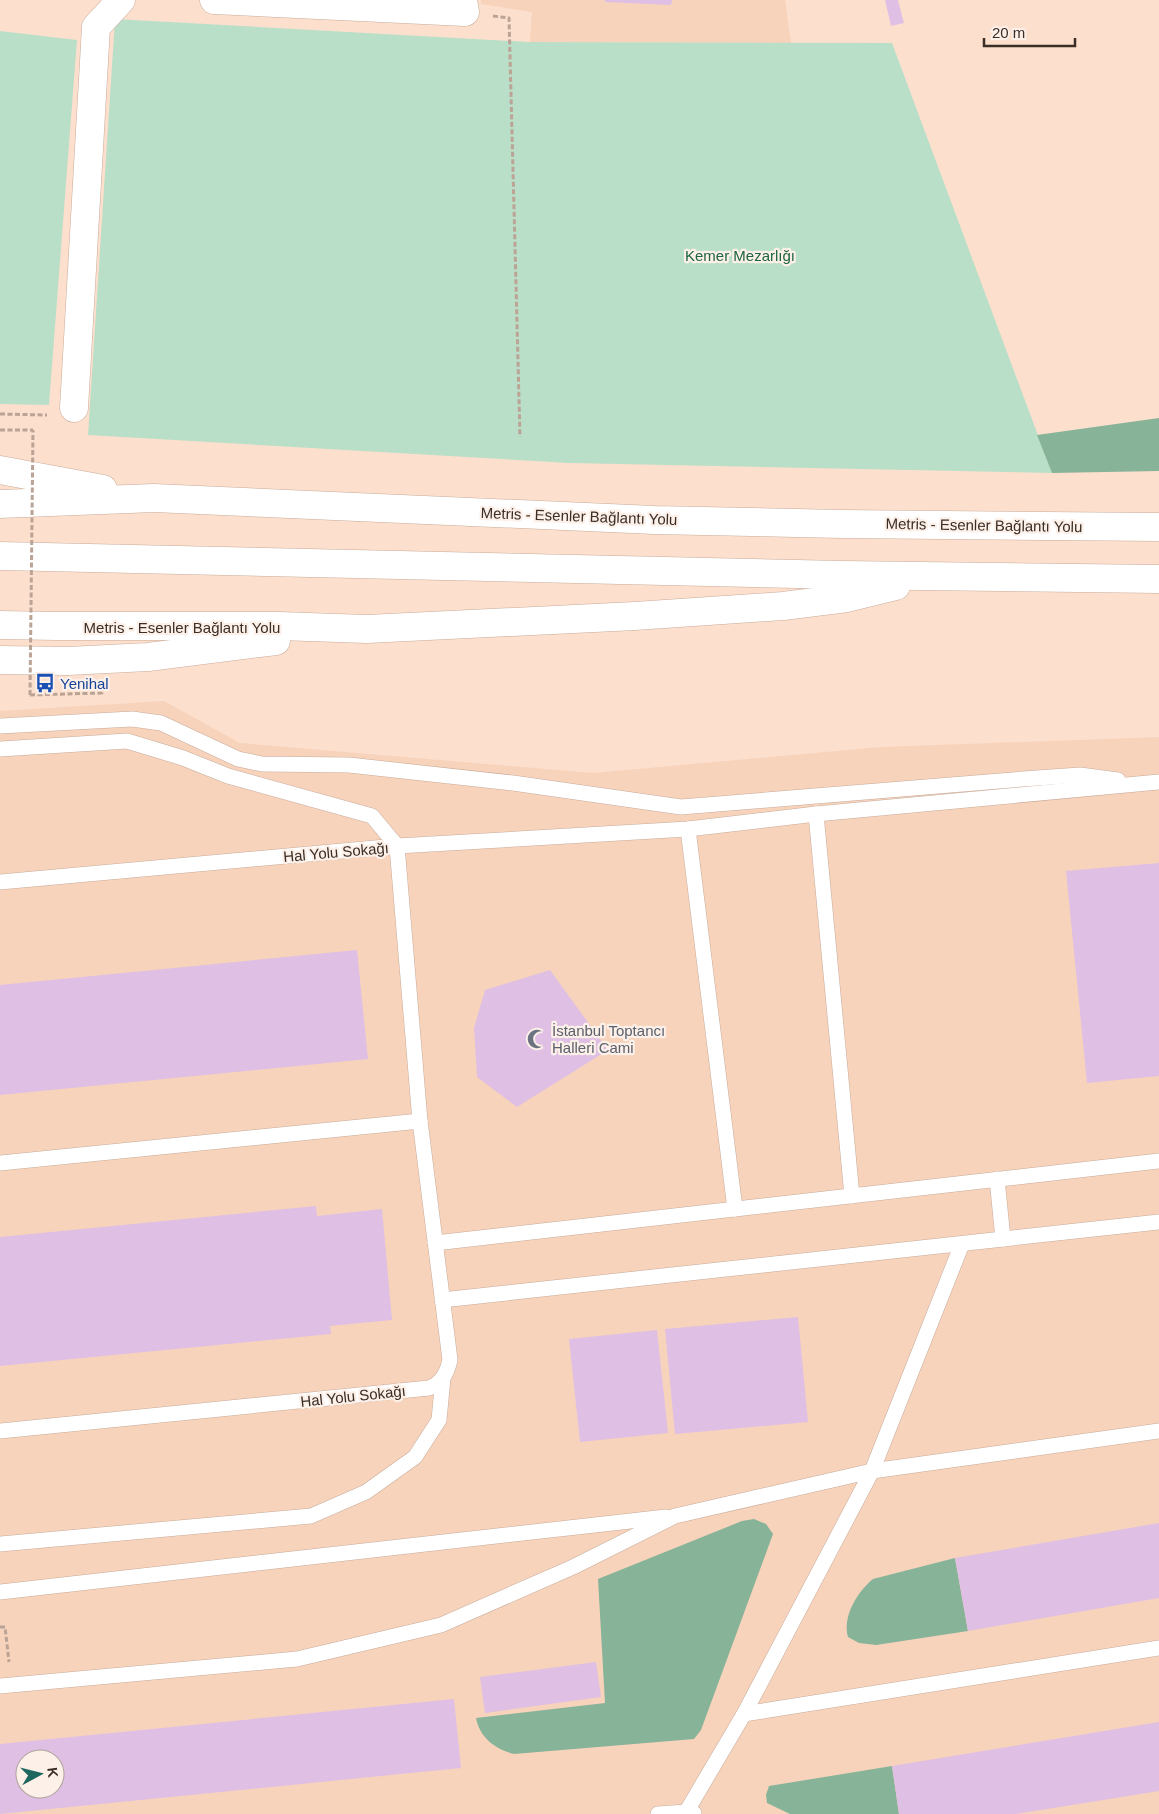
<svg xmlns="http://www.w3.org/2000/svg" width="1159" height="1814" viewBox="0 0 1159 1814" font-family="Arial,sans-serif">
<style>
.built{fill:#f7d3bc;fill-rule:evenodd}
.green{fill:#badfc8}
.forest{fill:#87b399}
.building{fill:#dfbfe3;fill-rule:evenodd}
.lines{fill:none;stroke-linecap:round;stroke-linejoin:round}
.lane-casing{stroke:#c8ab9a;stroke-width:16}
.street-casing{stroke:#c8ab9a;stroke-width:29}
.highway-casing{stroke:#c8ab9a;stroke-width:29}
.path{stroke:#bba395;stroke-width:3;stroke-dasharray:5 2.5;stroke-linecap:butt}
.lane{stroke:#fff;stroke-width:15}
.street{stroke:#fff;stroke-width:28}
.highway{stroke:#fff;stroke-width:28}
.path-bridge{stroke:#bba395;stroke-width:3;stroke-dasharray:5 2.5;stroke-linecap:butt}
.labels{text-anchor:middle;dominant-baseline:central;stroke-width:4.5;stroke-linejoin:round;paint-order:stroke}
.park-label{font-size:15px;fill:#1d6542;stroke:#fcf0e9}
.street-label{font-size:15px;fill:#3a2e27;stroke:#fcf0e9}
.transit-label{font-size:15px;fill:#164399;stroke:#fcf0e9;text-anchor:start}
.worship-label{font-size:15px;fill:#5b616d;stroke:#fcf0e9;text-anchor:start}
</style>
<rect width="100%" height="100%" fill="#fddfcd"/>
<g class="built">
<path d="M481,0H785L791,43L530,42L532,12L481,4Z"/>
<path d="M164,701L240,743L593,773L881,747L1159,737V1814H0V711ZM25,1759H55V1789H25Z"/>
</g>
<g class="green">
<path d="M115,19L529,42L892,43L1052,473L569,463L88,435Z"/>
<path d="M0,31L77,40L49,405L0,404Z"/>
</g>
<g class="forest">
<path d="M1159,418V471L1052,473L1037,435Z"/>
<path d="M754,1519L766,1524L773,1534L701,1730L694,1739L514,1754C495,1749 480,1738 476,1718L605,1703L598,1579L742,1521Z"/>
<path d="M955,1558L968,1631L876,1645L859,1643L848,1637C842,1617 857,1592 873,1579Z"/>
<path d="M892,1766L899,1814H790L767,1803L766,1795L769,1786Z"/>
</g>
<g class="building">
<path d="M605,0H672L671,5L605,2Z"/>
<path d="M885,0H898L904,23L891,26Z"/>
<path d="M1159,863V1076L1087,1083L1066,871Z"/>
<path d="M357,950L368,1059L0,1095V985Z"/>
<path d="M550,970L608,1050L517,1107L477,1077L474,1028L485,990Z"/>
<path d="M316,1206L317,1216L382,1209L392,1320L330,1326L331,1334L0,1366V1237Z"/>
<path d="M798,1317L808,1422L675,1434L665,1329Z"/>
<path d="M657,1330L668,1433L580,1442L569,1339Z"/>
<path d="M1159,1523V1598L968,1631L955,1558Z"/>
<path d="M596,1662L601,1697L485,1713L480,1677Z"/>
<path d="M454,1699L461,1768L0,1814V1744ZM25,1759H55V1789H25Z"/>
<path d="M1159,1722V1791L1016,1814H899L892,1766Z"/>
</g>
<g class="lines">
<defs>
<g id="lane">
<path d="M0,726L132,719L161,723L238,759L262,764L349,765L513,783L681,807L1023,779L1080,775L1118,780"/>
<path d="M0,749L127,741L183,758L228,776L372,816L397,846"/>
<path d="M816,814L852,1196"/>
<path d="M688,829L735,1209"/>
<path d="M0,882L397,846L688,829L816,814L1159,782"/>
<path d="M0,1163L420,1121"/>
<path d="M997,1179L1003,1239"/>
<path d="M435,1243L1159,1161"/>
<path d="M442,1300L1159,1222"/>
<path d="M0,1431L429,1388C442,1383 447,1373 450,1360L420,1121L397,846"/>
<path d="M0,1544L311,1516L366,1492L415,1457L439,1420L443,1378"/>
<path d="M0,1592L666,1517"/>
<path d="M0,1686L297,1659L441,1625L573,1567L675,1516L872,1471L1159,1431"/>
<path d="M744,1714L1159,1648"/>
<path d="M658,1814L686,1812L694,1813"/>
<path d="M685,1814L744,1714L872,1471L962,1244"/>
</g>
<g id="street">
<path d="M214,0L465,12L463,0"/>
<path d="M74,408L96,27L121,0"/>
</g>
<g id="highway">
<path d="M0,470L103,489"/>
<path d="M0,504L154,498L654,520L842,524L1159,527"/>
<path d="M0,556L843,575L1159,579"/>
<path d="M0,625L57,626H279L367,629L635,616L783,606L847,598L896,586"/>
<path d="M0,660L68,661L148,657L276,641"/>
</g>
</defs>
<use href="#lane" class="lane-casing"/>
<use href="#street" class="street-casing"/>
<use href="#highway" class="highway-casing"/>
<g class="path">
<path d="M493,16L509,18L520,437"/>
<path d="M0,414L47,415"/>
<path d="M0,430H33"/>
<path d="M30,695L102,693V688"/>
<path d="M0,1627H5L9,1662"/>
</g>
<use href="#lane" class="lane"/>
<use href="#street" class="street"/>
<use href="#highway" class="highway"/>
<path class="path-bridge" d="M30,695L33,430"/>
</g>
<defs>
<symbol id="bus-bare" viewBox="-9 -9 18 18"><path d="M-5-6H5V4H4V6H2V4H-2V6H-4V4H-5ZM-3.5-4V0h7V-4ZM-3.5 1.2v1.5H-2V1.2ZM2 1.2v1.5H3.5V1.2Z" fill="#1a4fb4" stroke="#fcf0e9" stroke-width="2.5" paint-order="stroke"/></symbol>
<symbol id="mosque-bare" viewBox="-9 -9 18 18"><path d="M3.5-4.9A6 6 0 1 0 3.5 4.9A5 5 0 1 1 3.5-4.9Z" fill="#6b7280" stroke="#fcf0e9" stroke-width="2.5" paint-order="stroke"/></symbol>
</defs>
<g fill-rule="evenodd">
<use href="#bus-bare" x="31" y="669" width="28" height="28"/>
<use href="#mosque-bare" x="523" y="1025" width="28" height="28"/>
</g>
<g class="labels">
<g class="park-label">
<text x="740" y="255">Kemer Mezarlığı</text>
</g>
<g class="street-label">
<text transform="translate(579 516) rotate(2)">Metris - Esenler Bağlantı Yolu</text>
<text transform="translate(984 525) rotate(1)">Metris - Esenler Bağlantı Yolu</text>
<text x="182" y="627">Metris - Esenler Bağlantı Yolu</text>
<text transform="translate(336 852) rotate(-5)">Hal Yolu Sokağı</text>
<text transform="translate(353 1396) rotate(-6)">Hal Yolu Sokağı</text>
</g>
<g class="transit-label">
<text x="60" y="683">Yenihal</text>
</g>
<g class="worship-label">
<text x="552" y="1030">İstanbul Toptancı<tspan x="552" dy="17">Halleri Cami</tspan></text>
</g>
</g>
<g transform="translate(40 1774) rotate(83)"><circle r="24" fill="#fcf0e9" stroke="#aea29b"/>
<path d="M0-4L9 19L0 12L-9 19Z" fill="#1d675f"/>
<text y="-8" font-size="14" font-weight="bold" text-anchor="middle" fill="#3a2e27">K</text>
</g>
<path d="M984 38v8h91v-8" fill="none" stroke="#3a2e27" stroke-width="2.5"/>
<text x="992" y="38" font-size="15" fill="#3a2e27" stroke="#fcf0e9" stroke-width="4" paint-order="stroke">20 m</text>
</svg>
